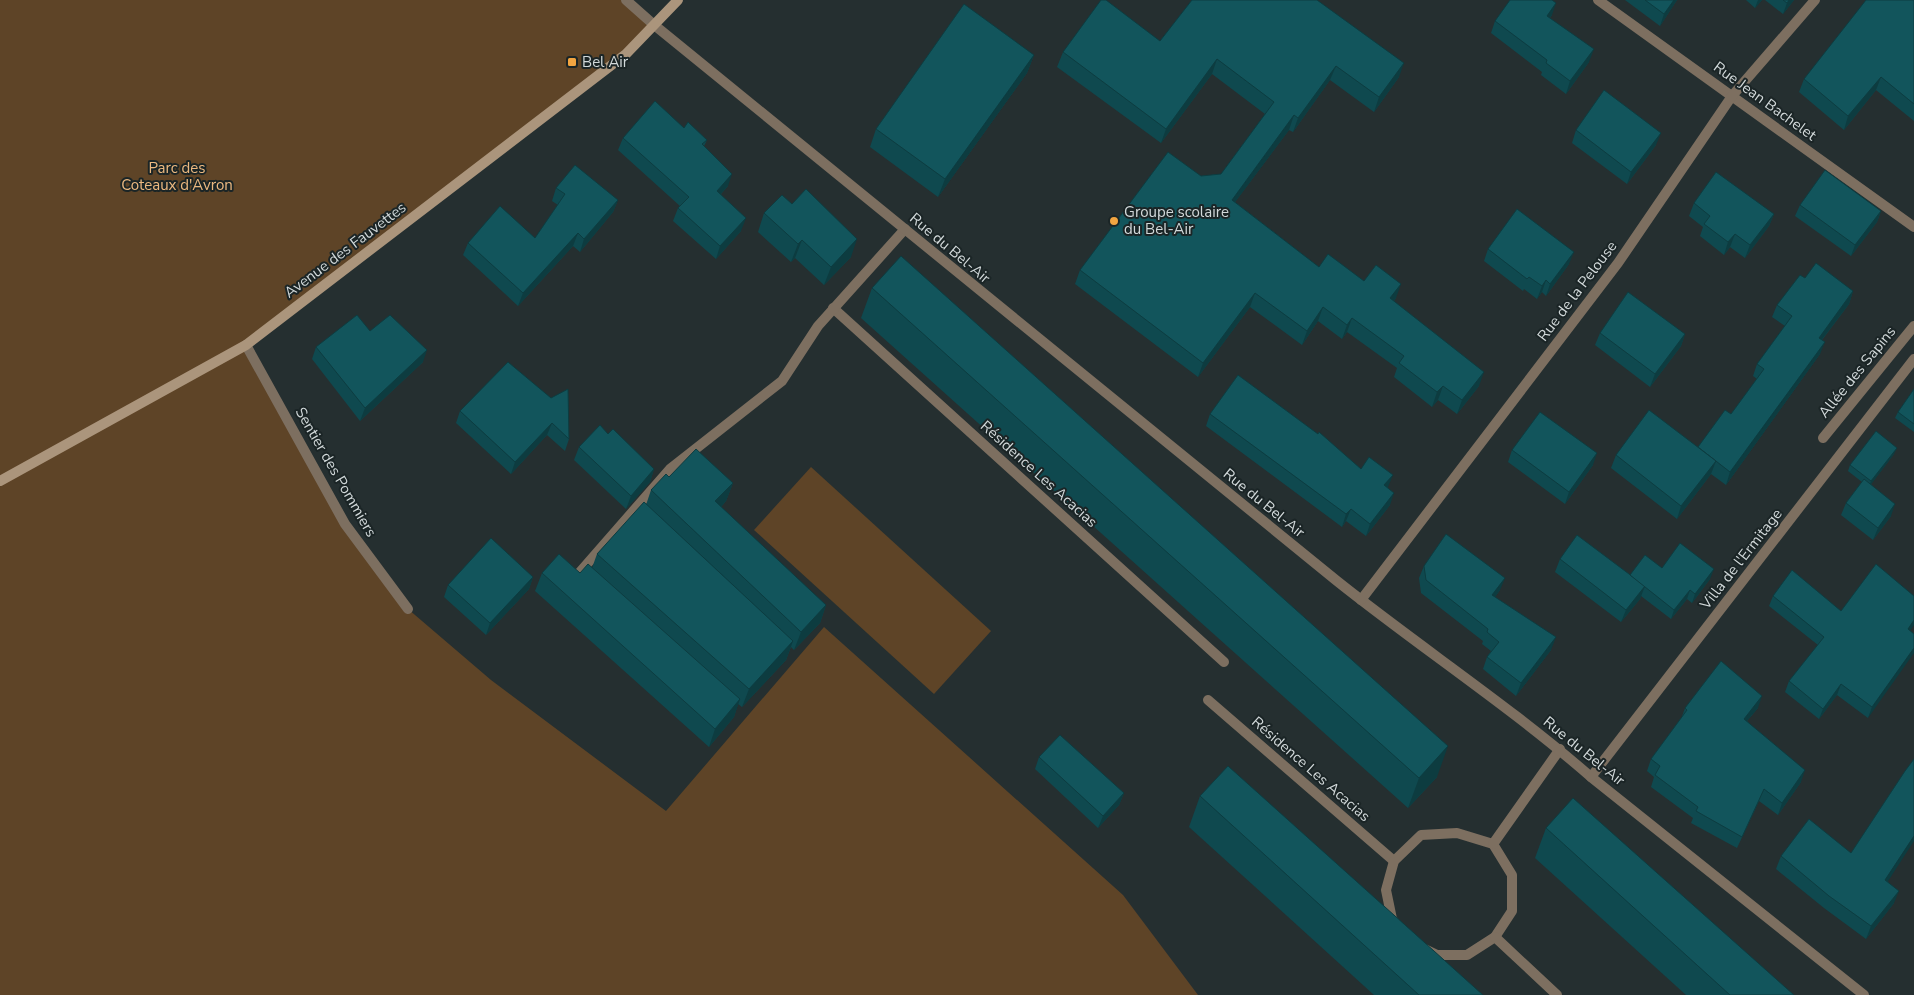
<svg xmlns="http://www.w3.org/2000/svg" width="1914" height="995" viewBox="0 0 1914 995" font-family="'Nunito Sans',sans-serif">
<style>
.green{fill:#5e4427}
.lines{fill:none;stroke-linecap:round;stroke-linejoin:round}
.lane{stroke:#7d6f60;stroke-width:10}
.street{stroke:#7d6f60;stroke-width:10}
.secondary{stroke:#ab957c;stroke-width:10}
.wall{fill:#0f494f}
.shaded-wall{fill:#0d3c40}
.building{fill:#12555c;stroke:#0d3c40}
.poi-dot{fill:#f2a541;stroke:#1b2526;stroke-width:2}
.labels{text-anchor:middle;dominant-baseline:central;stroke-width:4;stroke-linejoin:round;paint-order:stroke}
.poi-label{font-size:15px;fill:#d2d9da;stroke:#1b2526;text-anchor:start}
.street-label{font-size:15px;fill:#d2d9da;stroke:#1b2526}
.park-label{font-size:15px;fill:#ecb980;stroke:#1b2526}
</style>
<rect width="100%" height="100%" fill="#252f30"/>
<g class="green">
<path d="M0,0H626L653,24L626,54L247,345L345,524L408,609L491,680L666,811L824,627L1123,895L1198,995H0Z"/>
<path d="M811,467L991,631L934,694L754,530Z"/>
</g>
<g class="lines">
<g class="lane">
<path d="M626,0L653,24"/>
<path d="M833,308L1224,662"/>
<path d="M591,581L580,572L670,469L782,381L818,326L905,229"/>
<path d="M1208,700L1394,861"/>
<path d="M1457,833L1493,844L1512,875V911L1495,937L1467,955H1437L1410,942L1392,919L1386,890L1394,861L1421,835Z"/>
<path d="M1493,844L1560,749"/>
<path d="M1495,937L1557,995"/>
</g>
<g class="street">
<path d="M1598,0L1914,227"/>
<path d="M653,24C881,210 1109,396 1337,581C1421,648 1511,707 1591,777L1864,995"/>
<path d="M246,345L345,524L408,609"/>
<path d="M1823,438L1914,326"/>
<path d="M1361,600L1618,263L1732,96L1815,0"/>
<path d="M1591,777L1914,359"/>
</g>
<path class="secondary" d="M0,481L246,345L626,54L678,0"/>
</g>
<g class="wall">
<path d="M1192,0L1399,77L1374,112L1330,80L1293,132L1289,130L1235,202L1319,267L1364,281L1396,298L1394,301L1479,386L1457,414L1438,400L1432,407L1394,377L1397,368L1347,332L1342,339L1318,321L1302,345L1250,307L1198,377L1075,284L1080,270L1201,176L1221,174L1265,114L1212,74L1161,143L1057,67L1063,52L1160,41Z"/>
<path d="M1625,0H1677L1660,26Z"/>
<path d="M1746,0H1762L1755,8Z"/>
<path d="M1765,0H1794L1783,14Z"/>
<path d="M1914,0V121L1876,90L1844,130L1799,92L1804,79Z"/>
<path d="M1552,15L1550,18L1589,62L1566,94L1541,75L1542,72L1491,33L1495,21Z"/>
<path d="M1034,55L1027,73L938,197L870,147L876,129Z"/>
<path d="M684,128L707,140L704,146L728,186L721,194L741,231L716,259L673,221L678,208L680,206L618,150L623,138Z"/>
<path d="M1576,130L1656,145L1627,184L1572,143Z"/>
<path d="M556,188L618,200L613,212L580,252L573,246L518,306L463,255L468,243L535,238L558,205L552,201Z"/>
<path d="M1694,203L1774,214L1769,226L1745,258L1730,247L1724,255L1700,236L1703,227L1689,216Z"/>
<path d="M1800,205L1881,211L1877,222L1851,256L1795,216Z"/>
<path d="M764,213L851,257L824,285L795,258L791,262L758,232Z"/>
<path d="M1488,249L1569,264L1546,296L1542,292L1537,299L1524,289L1523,291L1484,261Z"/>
<path d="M1805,278L1853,291L1849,304L1822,340L1820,354L1726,485L1711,474L1677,519L1611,468L1616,455L1698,447L1731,414L1757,379L1753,376L1757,364L1785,326L1772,317L1777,305Z"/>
<path d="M872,288L1437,777L1408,808L861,318Z"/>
<path d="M370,331L423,362L360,421L312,359L316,347Z"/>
<path d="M1600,333L1685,334L1681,346L1650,387L1595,345Z"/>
<path d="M1914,389V432L1895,418L1898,412Z"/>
<path d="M551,398L569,439L565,451L547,435L511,474L456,423L460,411Z"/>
<path d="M1210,414L1318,434L1361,469L1388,487V488L1390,505L1366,536L1346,521L1342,527L1206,426Z"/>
<path d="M608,434L654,469L650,482L626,509L574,460L579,447Z"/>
<path d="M1512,450L1593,465L1565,504L1508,462Z"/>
<path d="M1894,454L1871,484L1891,516L1873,540L1841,515L1846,503L1862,482L1848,471L1850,465Z"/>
<path d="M669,477L733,483L726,501L721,507L826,605L820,623L794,650L791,647L786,660L742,707L738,704L734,717L709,747L535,591L542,573H580L592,568L597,554L646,505L651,490Z"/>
<path d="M1560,559L1630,575L1662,568L1710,579L1692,603L1687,599L1671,619L1641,596L1640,599L1621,622L1555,572Z"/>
<path d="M1424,566L1500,590L1495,597L1551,650L1516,696L1483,669L1487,657L1491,651L1482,644L1483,641L1421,593L1419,578Z"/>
<path d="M533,577L529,589L486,635L444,597L448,585Z"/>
<path d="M1773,596L1841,611L1910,631L1868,718L1837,695L1819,719L1785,692L1789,681L1818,645L1769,606Z"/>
<path d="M1685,708H1758L1747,721L1801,782L1778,815L1759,801L1737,848L1691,823L1693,818L1651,787L1654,777L1647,771L1651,759L1681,719Z"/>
<path d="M1039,757L1124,793L1119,805L1098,828L1035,769Z"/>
<path d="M1200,796L1483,995H1374L1189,827Z"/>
<path d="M1546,828L1794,995H1686L1535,858Z"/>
<path d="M1781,856L1888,881L1894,903L1866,939L1824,908L1776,869Z"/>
</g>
<g class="shaded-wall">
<path d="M1674,0H1677L1660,26L1664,14Z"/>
<path d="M1758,0H1762L1755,8Z"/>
<path d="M1789,0H1794L1783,14L1787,3Z"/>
<path d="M1556,3L1552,15L1542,28L1547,16Z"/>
<path d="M1594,49L1589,62L1566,94L1570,81Z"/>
<path d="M1034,55L1027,73L938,197L945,179Z"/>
<path d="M1217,59L1212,74L1161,143L1166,129Z"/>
<path d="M1404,63L1399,77L1374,112L1379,97Z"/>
<path d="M1336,66L1330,80L1293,132L1298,118Z"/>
<path d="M1881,77L1876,90L1844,130L1848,116Z"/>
<path d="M1294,115L1289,130L1226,214L1232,200Z"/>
<path d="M1661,133L1656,145L1627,184L1631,172Z"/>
<path d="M732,174L728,186L712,203L717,191Z"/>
<path d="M618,200L613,212L580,252L584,239Z"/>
<path d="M1881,211L1877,222L1851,256L1855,245Z"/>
<path d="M1774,214L1769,226L1745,258L1750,245Z"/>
<path d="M746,218L741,231L716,259L720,246Z"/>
<path d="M578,233L573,246L518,306L523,293Z"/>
<path d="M1735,234L1730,247L1724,255L1728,242Z"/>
<path d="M857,239L851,257L824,285L831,267Z"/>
<path d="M802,240L795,258L791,262L798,244Z"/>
<path d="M1574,252L1569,264L1546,296L1550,284Z"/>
<path d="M1546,280L1542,292L1537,299L1542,286Z"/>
<path d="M1401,284L1396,298L1385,312L1390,298Z"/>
<path d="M1853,291L1849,304L1814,350L1819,338Z"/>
<path d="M1255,293L1250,307L1198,377L1203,363Z"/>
<path d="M1323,307L1318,321L1302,345L1307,331Z"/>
<path d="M1352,318L1347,332L1342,339L1347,325Z"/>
<path d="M1685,334L1681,346L1650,387L1655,374Z"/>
<path d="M1825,342L1820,354L1726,485L1730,472Z"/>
<path d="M427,350L423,362L360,421L365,408Z"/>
<path d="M1484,372L1479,386L1457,414L1462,400Z"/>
<path d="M1443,386L1438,400L1432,407L1437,392Z"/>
<path d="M552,423L547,435L511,474L515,462Z"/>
<path d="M1897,448L1894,454L1869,487L1871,481Z"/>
<path d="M1597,453L1593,465L1565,504L1569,492Z"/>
<path d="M1716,461L1711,474L1677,519L1681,506Z"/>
<path d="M654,469L650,482L626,509L631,496Z"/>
<path d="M1393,475L1388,487L1380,497L1384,485Z"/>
<path d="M733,483L726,501L709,520L715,501Z"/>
<path d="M1394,493L1390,505L1366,536L1370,524Z"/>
<path d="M1895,504L1891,516L1873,540L1878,528Z"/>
<path d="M1351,509L1346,521L1342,527L1346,514Z"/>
<path d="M1714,569L1710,579L1692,603L1695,594Z"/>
<path d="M533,577L529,589L486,635L490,623Z"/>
<path d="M1505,578L1500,590L1488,607L1492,595Z"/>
<path d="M1645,586L1640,599L1621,622L1626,610Z"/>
<path d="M1690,590L1687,599L1671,619L1674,610Z"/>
<path d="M826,605L820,623L794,650L801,632Z"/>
<path d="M1914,620V625L1904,640L1908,629Z"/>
<path d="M1556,637L1551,650L1516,696L1521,683Z"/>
<path d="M793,641L786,660L742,707L749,689Z"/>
<path d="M1914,648V653L1868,718L1872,707Z"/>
<path d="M1841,684L1837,695L1819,719L1823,709Z"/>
<path d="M1762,696L1758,708L1739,730L1744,719Z"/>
<path d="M740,699L734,717L709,747L715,729Z"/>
<path d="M1448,746L1437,777L1408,808L1419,778Z"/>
<path d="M1805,770L1801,782L1778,815L1782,803Z"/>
<path d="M1124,793L1119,805L1098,828L1103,816Z"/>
<path d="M1914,836V841L1881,892L1885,880Z"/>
<path d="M1899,891L1894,903L1866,939L1871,926Z"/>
</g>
<g class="building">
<path d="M1101,0H1106L1160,41L1192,0H1317L1404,63L1379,97L1336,66L1298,118L1294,115L1232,200L1319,267L1328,254L1364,281L1376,265L1401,284L1390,298L1484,372L1462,400L1443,386L1437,392L1399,363L1404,356L1352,318L1347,325L1323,307L1307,331L1255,293L1203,363L1080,270L1168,152L1201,176L1221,174L1274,102L1217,59L1166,129L1063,52Z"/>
<path d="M1510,0H1552L1556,3L1547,16L1594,49L1570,81L1546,63L1547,60L1495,21Z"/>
<path d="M1645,0H1674L1664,14Z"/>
<path d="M1783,0H1789L1787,3Z"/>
<path d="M1866,0H1914V104L1881,77L1848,116L1804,79Z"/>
<path d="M964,4L1034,55L945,179L876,129Z"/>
<path d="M1604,90L1661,133L1631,172L1576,130Z"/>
<path d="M655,101L684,128L688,122L707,140L702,144L732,174L717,191L746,218L720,246L678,208L689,197L623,138Z"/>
<path d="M575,165L618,200L584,239L578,233L523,293L468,243L500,206L535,238L565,194L556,188Z"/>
<path d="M1825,170L1881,211L1855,245L1800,205Z"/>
<path d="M1716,172L1774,214L1750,245L1735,234L1728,242L1704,224L1710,216L1694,203Z"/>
<path d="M806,189L857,239L831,267L802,240L798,244L764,213L782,195L792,204Z"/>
<path d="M1517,209L1574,252L1550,284L1546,280L1542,286L1529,277L1527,279L1488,249Z"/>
<path d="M901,256L1448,746L1419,778L872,288Z"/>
<path d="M1816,263L1853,291L1819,338L1825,342L1730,472L1698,447L1725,410L1731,414L1764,369L1757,364L1792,316L1777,305L1800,275L1805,278Z"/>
<path d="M1628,292L1685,334L1655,374L1600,333Z"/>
<path d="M357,315L370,331L390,315L427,350L365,408L316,347Z"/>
<path d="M508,362L551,398L568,389L569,439L552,423L515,462L460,411Z"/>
<path d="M1238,375L1318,434L1319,432L1361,469L1369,457L1393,475L1384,485L1394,493L1370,524L1351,509L1346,514L1210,414Z"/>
<path d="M1914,389V424L1898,412Z"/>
<path d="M1649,410L1716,461L1681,506L1616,455Z"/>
<path d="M1540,412L1597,453L1569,492L1512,450Z"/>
<path d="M600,425L608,434L613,429L654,469L631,496L579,447Z"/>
<path d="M1876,431L1897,448L1871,481L1850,465Z"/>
<path d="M696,449L733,483L715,501L826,605L801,632L651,490L666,474L669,477Z"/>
<path d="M1864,479L1895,504L1878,528L1846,503Z"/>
<path d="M644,502L793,641L749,689L597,554Z"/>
<path d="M1446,534L1505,578L1492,595L1556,637L1521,683L1487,657L1499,642L1487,632L1488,629L1426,580L1424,566Z"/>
<path d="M1577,535L1645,586L1626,610L1560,559Z"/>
<path d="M491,538L533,577L490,623L448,585Z"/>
<path d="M1680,543L1714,569L1695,594L1690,590L1674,610L1630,575L1645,555L1662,568Z"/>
<path d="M559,554L580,573L588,564L740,699L715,729L542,573Z"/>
<path d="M1876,564L1914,596V620L1908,629L1914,634V648L1872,707L1841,684L1823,709L1789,681L1824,637L1773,596L1792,570L1841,611Z"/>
<path d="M1721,661L1762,696L1744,719L1805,770L1782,803L1764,789L1742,837L1696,811L1698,807L1655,775L1660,766L1651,759L1687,710L1685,708Z"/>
<path d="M1060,735L1124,793L1103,816L1039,757Z"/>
<path d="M1914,759V836L1885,880L1899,891L1871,926L1829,896L1781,856L1809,819L1851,853L1905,771Z"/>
<path d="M1228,766L1483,995H1419L1200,796Z"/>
<path d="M1573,798L1794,995H1730L1546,828Z"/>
</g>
<g class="poi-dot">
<rect x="567" y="57" width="10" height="10" rx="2.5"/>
<circle cx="1114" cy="221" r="5"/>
</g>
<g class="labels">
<g class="poi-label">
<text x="582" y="62">Bel Air</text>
<text x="1124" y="212">Groupe scolaire<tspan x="1124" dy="17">du Bel-Air</tspan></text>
</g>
<g class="street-label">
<text transform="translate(1765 101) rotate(36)">Rue Jean Bachelet</text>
<text transform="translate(950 248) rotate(40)">Rue du Bel-Air</text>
<text transform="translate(345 250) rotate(-37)">Avenue des Fauvettes</text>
<text transform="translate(1577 291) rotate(-53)">Rue de la Pelouse</text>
<text transform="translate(1857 372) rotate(-51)">Allée des Sapins</text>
<text transform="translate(336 472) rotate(60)">Sentier des Pommiers</text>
<text transform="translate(1039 474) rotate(42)">Résidence Les Acacias</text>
<text transform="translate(1264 503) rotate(39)">Rue du Bel-Air</text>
<text transform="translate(1741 559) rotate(-52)">Villa de l'Ermitage</text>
<text transform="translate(1584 751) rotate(39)">Rue du Bel-Air</text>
<text transform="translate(1311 769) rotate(41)">Résidence Les Acacias</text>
</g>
<g class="park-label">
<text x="177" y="168">Parc des<tspan x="177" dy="17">Coteaux d'Avron</tspan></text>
</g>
</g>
</svg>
